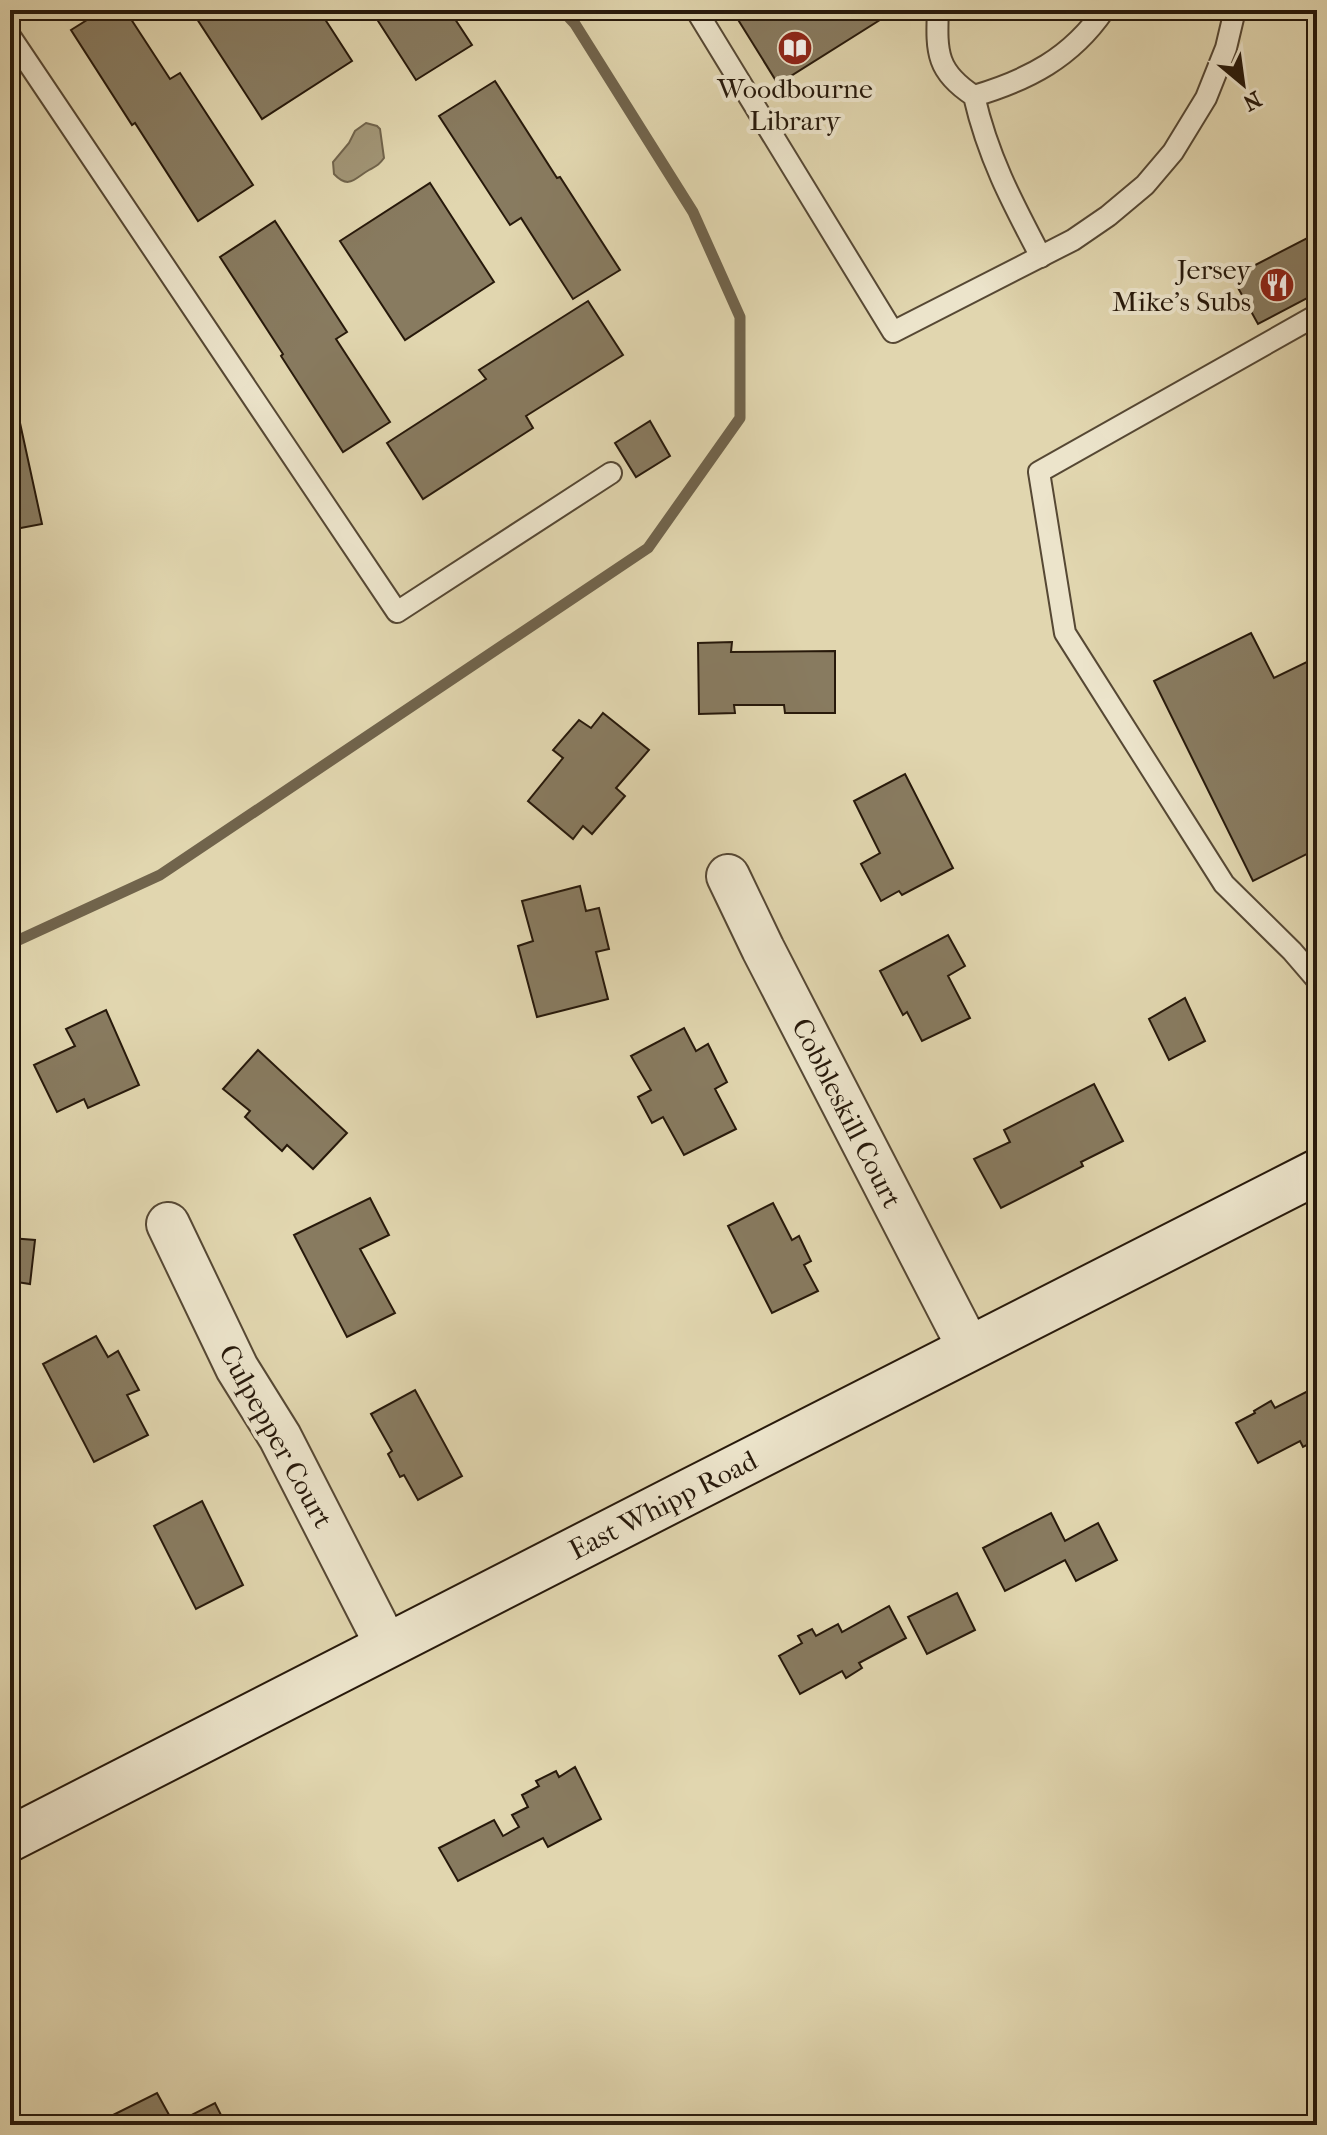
<svg xmlns="http://www.w3.org/2000/svg" width="1327" height="2135" viewBox="0 0 1327 2135" font-family="'IM FELL French Canon',serif">
<style>
.water{fill:#a29677;stroke:#71644c;stroke-width:2}
.lines{fill:none;stroke-linecap:round;stroke-linejoin:round}
.stream{stroke:#71644c;stroke-width:11}
.building{fill:#887b60;stroke:#27190b;stroke-width:2}
.lane-casing{stroke:#564834;stroke-width:24}
.street-casing{stroke:#564834;stroke-width:46}
.secondary-casing{stroke:#27190b;stroke-width:48}
.lane{stroke:#ece4cb;stroke-width:20}
.street{stroke:#ece4cb;stroke-width:42}
.secondary{stroke:#ece4cb;stroke-width:44}
.labels{text-anchor:middle;dominant-baseline:central;stroke-width:8;stroke-linejoin:round;paint-order:stroke}
.poi-label{font-size:28px;fill:#27190b;stroke:#ece4cb}
.street-label{font-size:28px;fill:#27190b;stroke:#ece4cb}
</style>
<rect width="100%" height="100%" fill="#e1d6af"/>
<filter id="stains"><feTurbulence type="fractalNoise" baseFrequency=".0025" numOctaves="4"/><feColorMatrix values="0 0 0 0 .2 0 0 0 0 .09 0 0 0 0 .02 0 0 0 .5 -.17"/></filter>
<radialGradient id="worn" r=".72"><stop offset=".6" stop-color="#630" stop-opacity="0"/><stop offset="1" stop-color="#630" stop-opacity=".3"/></radialGradient>
<path class="water" d="M366,123L377,126L380,129L384,158C379,165 376,166 369,170C355,178 349,190 334,174L333,162L349,143L355,131Z"/>
<g class="lines">
<path class="stream" d="M10,944L160,875L648,548L740,418V317L693,212L575,24L562,10"/>
</g>
<g class="building">
<path d="M103,10H125L170,79L180,73L253,185L198,221L135,123L132,125L71,30Z"/>
<path d="M212,10H319L352,61L262,119L197,19Z"/>
<path d="M371,10H449L472,45L416,80Z"/>
<path d="M732,10H891V13L778,84Z"/>
<path d="M495,81L557,178L560,177L620,270L573,299L521,218L510,225L439,116Z"/>
<path d="M430,183L494,282L405,340L340,241Z"/>
<path d="M275,221L347,332L336,339L390,422L343,452L281,356L283,354L220,257Z"/>
<path d="M1315,234L1317,238V293L1258,324L1232,277Z"/>
<path d="M588,301L623,355L526,416L533,428L423,499L387,443L486,379L479,370Z"/>
<path d="M650,421L670,456L636,477L615,443Z"/>
<path d="M20,423L42,524L10,530V425Z"/>
<path d="M1251,633L1274,678L1317,657V849L1253,881L1154,681Z"/>
<path d="M732,642L731,652L835,651V713H785L784,705H734L735,713L699,714L698,643Z"/>
<path d="M603,713L649,750L616,788L625,796L592,834L583,826L573,839L528,801L563,758L553,750L579,720L591,728Z"/>
<path d="M905,774L953,868L902,895L899,891L881,901L861,864L880,853L854,801Z"/>
<path d="M580,886L586,911L599,908L609,949L596,952L608,999L537,1017L518,946L533,941L522,901Z"/>
<path d="M948,935L965,966L948,976L970,1018L922,1041L907,1012L903,1015L880,971Z"/>
<path d="M1185,998L1205,1041L1169,1060L1149,1019Z"/>
<path d="M106,1010L139,1085L88,1108L84,1099L57,1112L34,1065L75,1046L66,1029Z"/>
<path d="M684,1028L696,1051L708,1044L727,1082L715,1089L736,1129L684,1155L663,1117L652,1123L638,1097L651,1090L631,1056Z"/>
<path d="M258,1050L347,1133L313,1169L287,1145L282,1151L245,1117L250,1111L223,1089Z"/>
<path d="M1094,1084L1123,1141L1081,1162L1083,1166L1001,1208L974,1159L1010,1142L1004,1130Z"/>
<path d="M370,1198L389,1235L360,1249L395,1313L347,1337L294,1235Z"/>
<path d="M773,1203L792,1240L799,1236L811,1261L804,1265L818,1291L772,1313L728,1226Z"/>
<path d="M10,1238L35,1240L30,1284L10,1281Z"/>
<path d="M96,1336L108,1357L118,1351L139,1390L127,1395L148,1435L94,1462L43,1364Z"/>
<path d="M415,1390L462,1476L418,1500L404,1475L400,1477L388,1454L392,1451L371,1414Z"/>
<path d="M1308,1391L1312,1397L1317,1394V1440L1303,1447L1300,1441L1258,1463L1236,1423L1255,1413L1254,1411L1271,1401L1275,1408Z"/>
<path d="M202,1501L243,1585L196,1609L154,1526Z"/>
<path d="M1051,1513L1065,1541L1098,1523L1117,1560L1076,1581L1065,1560L1005,1591L983,1548Z"/>
<path d="M957,1593L975,1630L927,1654L908,1617Z"/>
<path d="M889,1606L906,1638L859,1663L862,1668L846,1678L842,1671L800,1694L779,1656L802,1643L798,1636L812,1629L816,1636L838,1624L842,1632Z"/>
<path d="M575,1767L601,1819L548,1847L543,1838L458,1881L439,1848L494,1820L503,1836L519,1827L512,1815L528,1807L522,1795L539,1786L536,1781L556,1771L559,1777Z"/>
<path d="M157,2093L174,2124L215,2103L226,2125H93Z"/>
</g>
<g class="lines">
<defs>
<g id="lane">
<path d="M696,10L893,332L1073,240L1108,216L1145,185L1173,152L1206,98L1226,48L1235,10"/>
<path d="M938,10C936,53 937,72 974,96C988,157 1012,202 1041,257"/>
<path d="M10,36L397,612L611,473"/>
<path d="M974,96C1028,80 1071,58 1104,10"/>
<path d="M1317,315L1039,472L1065,633L1224,884L1292,951L1317,980"/>
</g>
<g id="street">
<path d="M728,876L763,949L969,1348"/>
<path d="M168,1224L237,1368L280,1437L387,1646"/>
</g>
<path id="secondary" d="M10,1839C446,1617 880,1392 1317,1172"/>
</defs>
<use href="#lane" class="lane-casing"/>
<use href="#street" class="street-casing"/>
<use href="#secondary" class="secondary-casing"/>
<use href="#lane" class="lane"/>
<use href="#street" class="street"/>
<use href="#secondary" class="secondary"/>
</g>
<defs>
<symbol id="library-disc" viewBox="-11 -11 22 22"><circle r="9.5" fill="#8f2418" stroke="#ece4cb"/><path d="M-6-4Q-3-5.5-.7-3.5V5Q-3 3-6 4ZM6-4Q3-5.5 .7-3.5V5Q3 3 6 4Z" fill="#fff"/></symbol>
<symbol id="restaurant-disc" viewBox="-11 -11 22 22"><circle r="9.5" fill="#8f2418" stroke="#ece4cb"/><path d="M-5-6h1v4h1v-4h1v4h1v-4h1v5L-1.5 .5V6h-2V.5L-5-1ZM5-6V6H3V1.5H1.5Q1.5-4 5-6Z" fill="#fff"/></symbol>
</defs>
<g fill-rule="evenodd">
<use href="#library-disc" x="775" y="28" width="40" height="40"/>
<use href="#restaurant-disc" x="1257" y="265" width="40" height="40"/>
</g>
<g class="labels">
<g class="poi-label">
<text x="795" y="88">Woodbourne<tspan x="795" dy="32">Library</tspan></text>
<text x="1251" y="269" text-anchor="end">Jersey<tspan x="1251" dy="32">Mike's Subs</tspan></text>
</g>
<g class="street-label">
<text transform="translate(847 1113) rotate(63)">Cobbleskill Court</text>
<text transform="translate(276 1436) rotate(61)">Culpepper Court</text>
<text transform="translate(663 1505) rotate(-27)">East Whipp Road</text>
</g>
</g>
<rect width="1327" height="2135" fill="none" stroke="#e1d6af" stroke-width="40"/>
<rect x="12" y="12" width="1303" height="2111" fill="none" stroke="#27190b" stroke-width="4"/>
<rect x="20" y="20" width="1287" height="2095" fill="none" stroke="#27190b" stroke-width="2"/>
<g transform="translate(1243 84) rotate(151)" stroke="#ece4cb" stroke-width="6" paint-order="stroke">
<path d="M0-6L14 30L0 20L-14 30Z" fill="#27190b"/>
<text y="-12" font-size="22" font-weight="bold" text-anchor="middle" fill="#27190b">N</text>
</g>
<rect width="100%" height="100%" filter="url(#stains)"/>
<rect width="100%" height="100%" fill="url(#worn)"/>
</svg>
